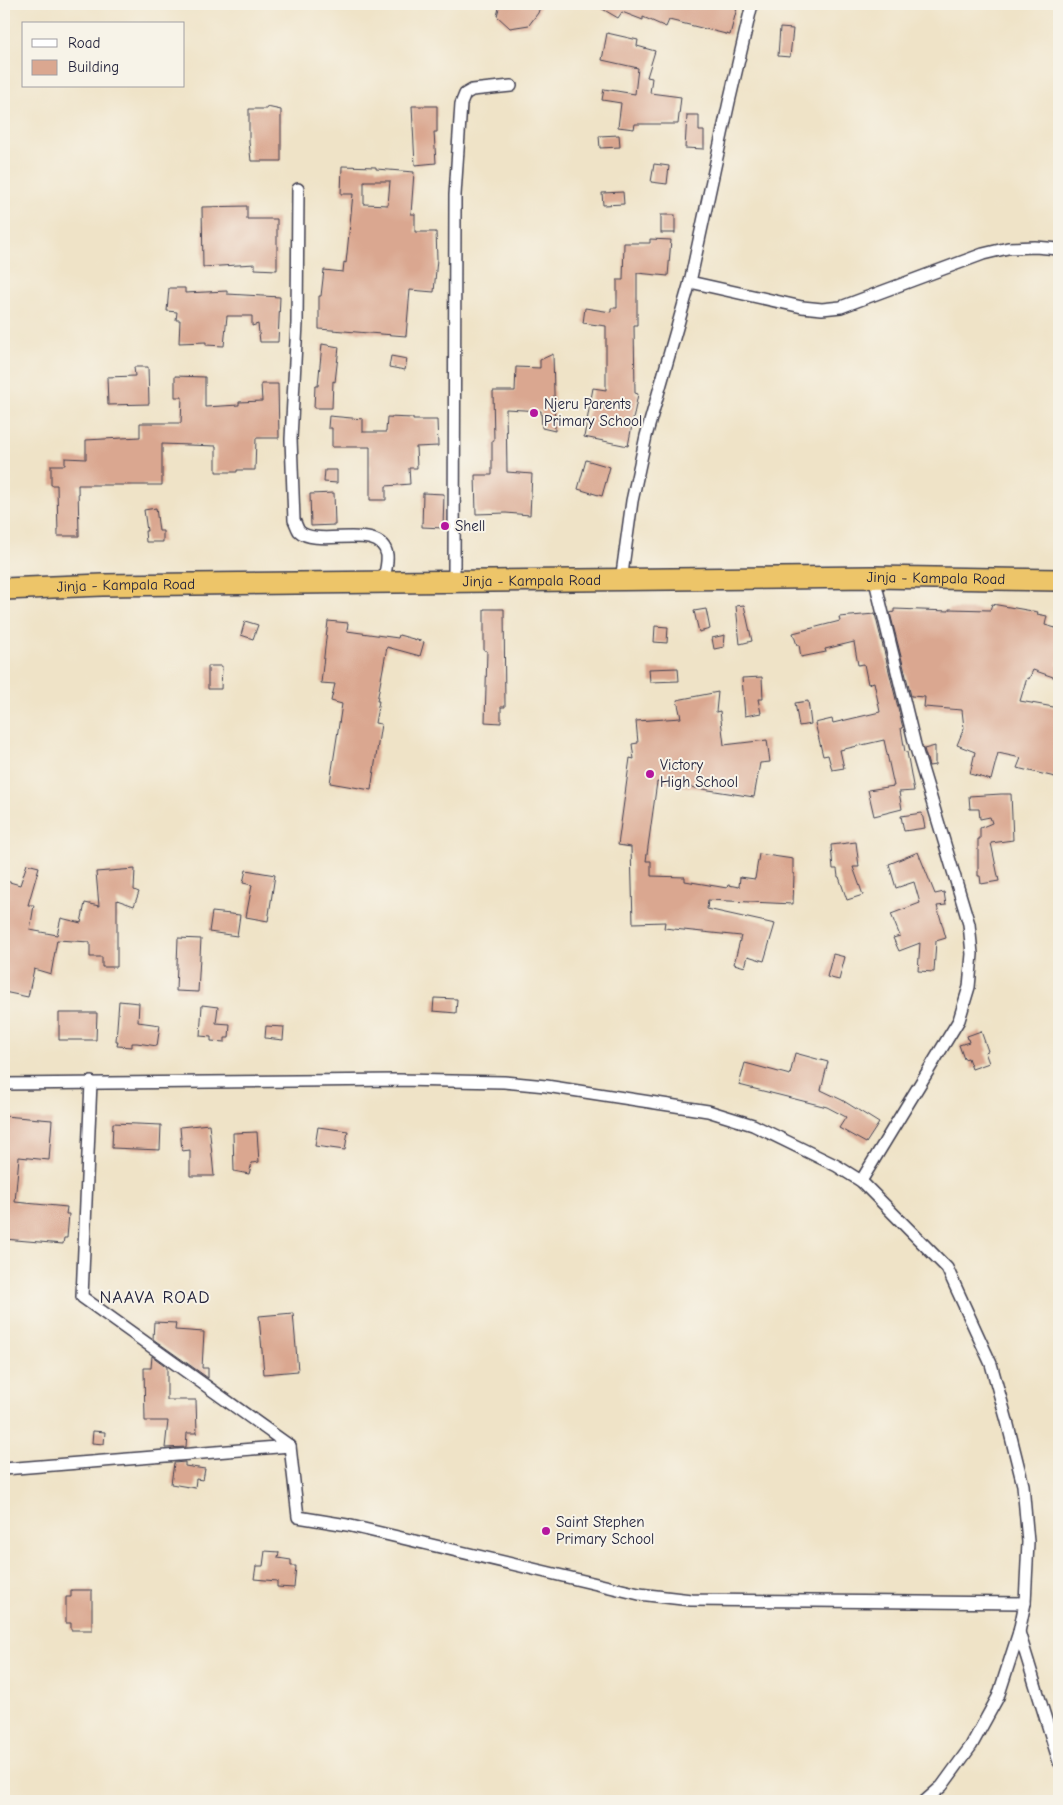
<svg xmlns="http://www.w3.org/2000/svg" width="1063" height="1805" viewBox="0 0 1063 1805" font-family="'Comic Neue',sans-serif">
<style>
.building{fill:#daa790;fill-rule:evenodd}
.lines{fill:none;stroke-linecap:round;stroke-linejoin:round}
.street-casing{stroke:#413f50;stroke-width:14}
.highway-casing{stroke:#413f50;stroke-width:24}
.street{stroke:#fff;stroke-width:11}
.highway{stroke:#edc569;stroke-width:21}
.poi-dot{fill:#b5179e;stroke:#f7f3e8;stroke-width:2}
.labels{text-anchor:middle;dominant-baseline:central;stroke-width:4;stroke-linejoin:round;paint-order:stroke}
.poi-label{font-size:15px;fill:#22223b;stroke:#f7f3e8;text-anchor:start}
.street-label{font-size:15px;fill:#22223b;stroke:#f7f3e8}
.quarter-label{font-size:18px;letter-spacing:1px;fill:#22223b;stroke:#f7f3e8}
</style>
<rect width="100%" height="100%" fill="#f7f3e8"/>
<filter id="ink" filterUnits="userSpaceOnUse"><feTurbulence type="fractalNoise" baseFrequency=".02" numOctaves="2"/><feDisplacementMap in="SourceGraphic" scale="10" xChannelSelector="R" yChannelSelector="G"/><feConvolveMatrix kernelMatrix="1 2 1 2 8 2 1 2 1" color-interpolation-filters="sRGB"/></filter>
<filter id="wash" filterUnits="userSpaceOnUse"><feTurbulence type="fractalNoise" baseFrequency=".0096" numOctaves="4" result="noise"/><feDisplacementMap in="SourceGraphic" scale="20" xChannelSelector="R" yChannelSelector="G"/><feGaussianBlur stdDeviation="1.12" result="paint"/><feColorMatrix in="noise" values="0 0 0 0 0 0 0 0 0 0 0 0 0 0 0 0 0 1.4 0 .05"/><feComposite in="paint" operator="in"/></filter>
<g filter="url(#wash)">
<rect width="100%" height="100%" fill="#efe3c7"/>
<g id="blocks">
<g class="building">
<path d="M500,4H541L538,13L529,25L510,28L497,16Z"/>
<path d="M594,4H738L730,35L669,20L666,27L643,17V20L622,12L618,18Z"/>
<path d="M780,28L793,29L790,57L778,56Z"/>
<path d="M607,33L638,40L637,46L655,51L647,77L652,78L650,93L681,97L678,124H635L634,129L618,127L621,103L602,100L604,89L635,94L638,68L602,60Z"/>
<path d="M412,106H437V132H434L436,163L415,165Z"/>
<path d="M267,107L281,110V161H251L249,142V109H267Z"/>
<path d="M687,115H699V131H704V149L685,148Z"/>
<path d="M619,135L620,147L600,148L599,136Z"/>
<path d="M654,164L669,166L667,184L651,182Z"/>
<path d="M342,166L376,167V169L414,172L411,214H415V232H436L437,259L434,292L410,290L406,336L319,329V296H321L324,270L343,272L344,262L346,263L353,194H341ZM364,181H390L388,205L364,204Z"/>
<path d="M623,192L624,204L603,205L602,193Z"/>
<path d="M247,206V219H277V270L255,269V264L203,267L202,207Z"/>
<rect x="661" y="215" width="14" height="18"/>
<path d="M650,239L671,240L668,276L637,273V325H634L635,393L638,394L628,446L584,437L593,388L606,390V326L583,323L585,308L611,312V308H617V280H623L624,243H650Z"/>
<path d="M169,288H185V293L227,291V294L280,297L278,342H260L258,324L252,326V316H227L224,346L206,345V342L179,343L180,320H176L177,312L167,311Z"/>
<path d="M322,344L339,347L335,382L333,381L332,408H314L315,386H318Z"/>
<path d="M553,354L555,431L542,428L541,411L506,409L507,472L532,474L530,515L506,513L476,514L475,475H492V441H494L493,391H515L516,367L540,368V360Z"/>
<path d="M391,356L407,359L405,370L389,367Z"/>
<path d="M134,367H148L149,404L108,405L107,377L135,376Z"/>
<path d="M175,376L205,377V407L239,405V402L262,401L261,384H278L279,438H256L255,470H237V472H216V446L162,444V485H78L79,536H58L57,485H51V465H65V458L86,459V440L140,437V423H181L182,397H175Z"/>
<path d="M329,416L363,419V432H386L387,417L413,418V420H437L438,446L416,447L417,468H409L410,484L386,486V500H370V447H332V428H328Z"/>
<path d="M586,460L610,467L602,496L578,489Z"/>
<path d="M325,470H337V483L324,482Z"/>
<path d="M334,493L335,525L311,526L310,494Z"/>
<path d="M423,493L444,494L443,528L422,527Z"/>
<path d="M156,508L159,531H163V542H146L145,531H147L144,510Z"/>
<path d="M992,604L1038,612L1037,614L1047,616L1045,625L1059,629V656L1057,665H1059V669L1056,678L1033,670L1029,679L1027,678L1020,701L1059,708V762L1055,777L1017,768L1021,758L998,753L991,780L970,774L975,752L957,745L964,728L962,710L924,707L925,697L911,696L890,613L894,612V609L949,611V609L990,610Z"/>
<path d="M744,605L752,641L740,644L736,606Z"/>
<path d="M484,609H504L505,707H501V723L485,722L487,651L484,650Z"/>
<path d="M706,609L710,629L699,632L694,611Z"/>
<path d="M875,614L902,724L903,727L901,728L905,752H907L914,791L899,792L902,809L874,816L868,790L894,786L884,740L840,750L844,768L832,770L828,755L823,756L815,723L832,719L833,723L880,712L874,682L868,684L864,664L858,665L854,642L825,649L826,652L801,657L799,645H797L793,633L840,621L839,617Z"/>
<path d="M245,621L258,625L253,639L241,635Z"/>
<path d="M328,621L348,623L347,631L398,638L399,635L424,642L420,656L387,647L377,701H379L375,723L381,724L371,790L330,783L342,704L331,701L335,684L321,683Z"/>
<path d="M655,626L668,627L667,643L654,642Z"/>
<path d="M725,635L724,647L714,649L712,638Z"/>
<path d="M208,666H222L221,689H208Z"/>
<path d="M678,668L679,681L650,682L649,669Z"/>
<path d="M762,677L763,699H758L761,713L745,716L742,678Z"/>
<path d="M718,692L716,712L720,711L724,745L767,740L770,762L760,763L754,797L657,782L646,861H651V876L685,877V881L727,888L728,885L739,887L740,877L755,879L759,854L793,859V874H794L793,904L708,900L707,909L775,924L764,961L748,956L745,967L734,964L741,936L664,928L665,922L633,923L631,847L618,845L630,758L634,759L632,744L638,743L636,721L681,718L677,700Z"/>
<path d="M808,701L811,724L799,726L795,703Z"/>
<path d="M935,746V765L929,766L924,749Z"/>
<path d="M1001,794H1011L1013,840L991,843L999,881L981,884L980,876H978V839H980V828L992,823L990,817L980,819L979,809H970L969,796Z"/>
<path d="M922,813L925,828L904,831L901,816Z"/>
<path d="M856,842L859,867H853L863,895L847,900L839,877H838L837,869H833L831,845Z"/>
<path d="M918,852L935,894L944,892L946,905L937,906L946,938L936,941L934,972L918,971L920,943L899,951L893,938L900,936L891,914L920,903L914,882L896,888L889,864Z"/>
<path d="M27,864L39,867L28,905H34L30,930L57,935L61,918L81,923L85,903L99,906L96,872L135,869L134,890L139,892L134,906L117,900V967H102V957H90V942L57,940L51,974L34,969L28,997L4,992V890L6,881L20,885Z"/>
<path d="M246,870L275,875L268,921L246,917L252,885L243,883Z"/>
<path d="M212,912L240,915L237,936L209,932Z"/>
<path d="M178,938L201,939L198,992L176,991Z"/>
<path d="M833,954L845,957L839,980L827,977Z"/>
<path d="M434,998L457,999L456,1013L433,1011Z"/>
<path d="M119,1001L139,1003L138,1022L160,1025L157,1046L137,1043H132V1047L117,1046L118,1041H116Z"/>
<path d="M202,1005L218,1007L216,1023L230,1024L229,1038H225V1042L211,1041V1037L200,1036Z"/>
<path d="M59,1013H97L96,1040H59Z"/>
<path d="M266,1026L284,1027L283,1040L265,1038Z"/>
<path d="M981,1031L988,1051L985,1052L989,1063L972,1069L968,1058L964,1059L959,1045L969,1042L967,1036Z"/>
<path d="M795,1053L828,1062L821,1090L842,1100L879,1123L866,1143L839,1128L846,1117L827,1107L739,1085L745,1063L790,1075Z"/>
<path d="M4,1116L52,1120L49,1160L19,1157L15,1202L67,1207L66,1214H69L67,1238H64L63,1244L4,1239Z"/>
<path d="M113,1123L161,1125L160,1150L112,1148Z"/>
<path d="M209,1124L214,1176H190V1150L182,1151L180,1127Z"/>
<path d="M318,1127L348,1131L345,1150L315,1146Z"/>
<path d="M257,1132L259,1162L252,1163L249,1174L234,1171L233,1133Z"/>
<path d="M293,1313L298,1371L264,1374L259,1316Z"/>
<path d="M154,1322L176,1323L175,1330L204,1332L202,1368H208V1378L153,1339Z"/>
<path d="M152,1356L167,1367V1400H196L197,1433H187L186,1447L165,1448L168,1421H145L144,1368H151Z"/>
<path d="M93,1431L105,1432L104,1444L92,1443Z"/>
<path d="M185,1462V1466L205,1469L203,1480L196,1479L195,1488L171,1484L174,1463Z"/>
<path d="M265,1551L279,1552L278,1558L291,1560V1566H296L294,1588L277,1587V1581L254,1579L256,1566H263Z"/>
<path d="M71,1590H92V1630H71V1623H66V1597H71Z"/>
</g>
</g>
</g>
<g filter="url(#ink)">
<use href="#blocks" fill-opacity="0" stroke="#413f50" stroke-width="1"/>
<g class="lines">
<defs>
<g id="street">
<path d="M752,4L729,102L690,282L802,307L822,309L841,307L983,254L1008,248L1035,247L1059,249"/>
<path d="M298,189L297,323L291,439L294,520C296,524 297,528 299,531C317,549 382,521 387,555C388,564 385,573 383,582"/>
<path d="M621,581L632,501L646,436L690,282"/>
<path d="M454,583L455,195L461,104L465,94L472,90L511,86"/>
<path d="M91,1082L82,1297L290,1446"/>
<path d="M4,1084L398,1080L504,1082L546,1086L708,1111L753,1125L837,1166L861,1181L947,1268L991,1364L1007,1421L1023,1485L1028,1542L1025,1603L1019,1632L998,1697L971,1746L942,1786L925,1801"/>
<path d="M861,1181L959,1020L969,987L972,954L969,924L915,745L874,577"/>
<path d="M4,1469L290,1446L298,1517L347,1525L639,1594L691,1600L1025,1603"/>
<path d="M1019,1632L1059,1762"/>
</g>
<g id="highway">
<path id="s1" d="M4,589L102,585L874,577L1059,580"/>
</g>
</defs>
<use href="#street" class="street-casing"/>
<use href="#highway" class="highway-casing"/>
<use href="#street" class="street"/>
<use href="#highway" class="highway"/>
</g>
</g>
<g class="poi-dot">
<circle cx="534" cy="413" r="5"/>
<circle cx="445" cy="526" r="5"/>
<circle cx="650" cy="774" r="5"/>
<circle cx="546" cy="1531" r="5"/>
</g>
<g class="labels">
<g class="poi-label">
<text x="544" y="404">Njeru Parents<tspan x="544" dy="17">Primary School</tspan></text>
<text x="455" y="526">Shell</text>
<text x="660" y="765">Victory<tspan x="660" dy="17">High School</tspan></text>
<text x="556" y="1522">Saint Stephen<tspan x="556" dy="17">Primary School</tspan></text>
</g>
<g class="street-label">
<text stroke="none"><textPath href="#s1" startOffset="932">Jinja - Kampala Road</textPath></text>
<text stroke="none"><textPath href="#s1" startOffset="528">Jinja - Kampala Road</textPath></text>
<text stroke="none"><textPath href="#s1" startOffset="122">Jinja - Kampala Road</textPath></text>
</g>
<g class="quarter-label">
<text x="155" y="1297">NAAVA ROAD</text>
</g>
</g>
<rect width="1063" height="1805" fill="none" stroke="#f7f3e8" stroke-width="20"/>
<rect x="22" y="22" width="162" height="65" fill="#f7f3e8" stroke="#a29fa3"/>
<rect x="32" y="39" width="25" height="8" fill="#ffffff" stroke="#a29fa3"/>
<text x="68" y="48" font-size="15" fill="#22223b">Road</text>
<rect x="32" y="60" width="25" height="15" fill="#daa790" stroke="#a29fa3"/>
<text x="68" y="72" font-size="15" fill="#22223b">Building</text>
</svg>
